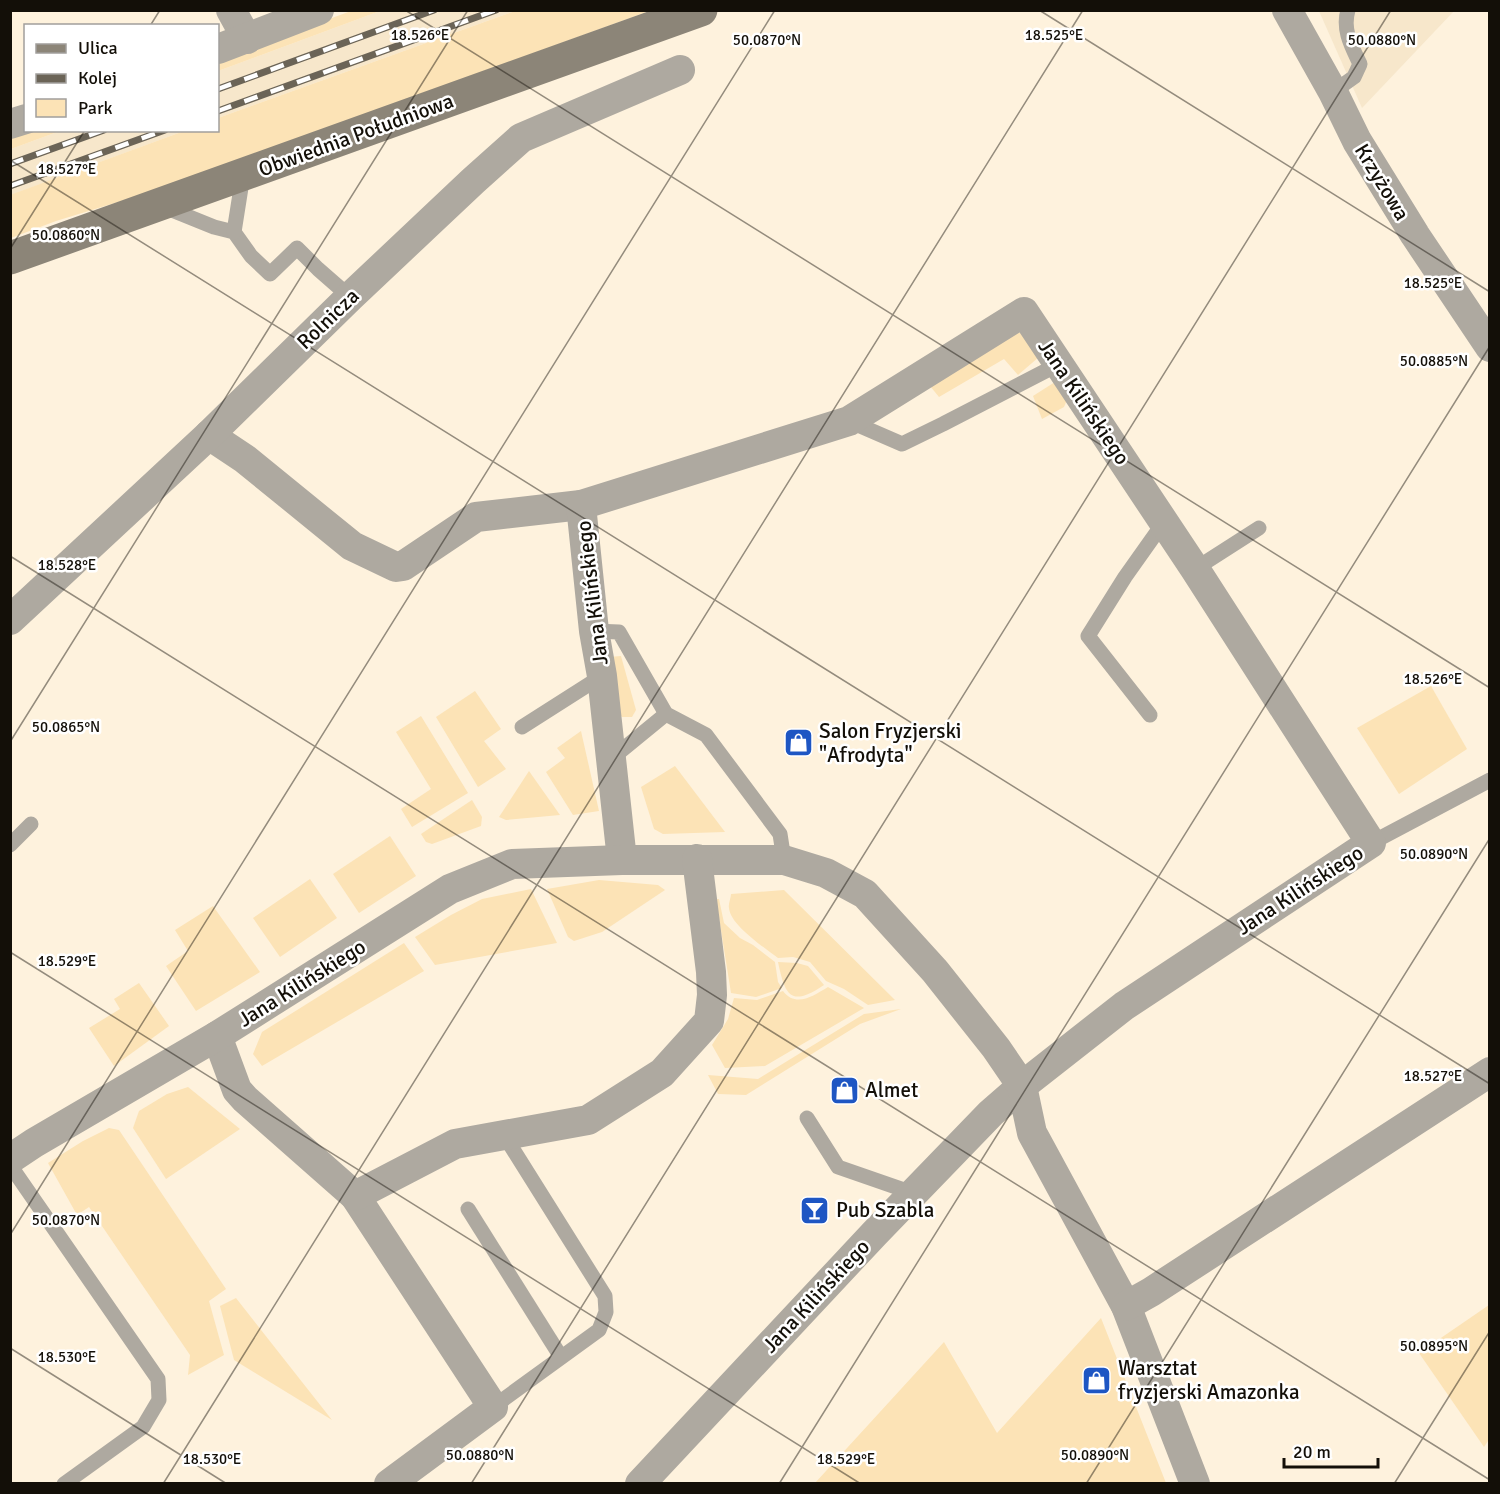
<svg xmlns="http://www.w3.org/2000/svg" width="1500" height="1494" viewBox="0 0 1500 1494" font-family="Signika,sans-serif">
<style>
.built{fill:#f7e7cb}
.green{fill:#fce3b6}
.lines{fill:none;stroke-linecap:round;stroke-linejoin:round}
.lane{stroke:#aea9a0;stroke-width:15}
.street{stroke:#aea9a0;stroke-width:30}
.secondary{stroke:#8c8578;stroke-width:33}
.rail-casing{stroke:#6b6457;stroke-width:7}
.rail{stroke:#fff;stroke-width:4.5;stroke-dasharray:14;stroke-linecap:butt}
.ticks{fill:none;stroke:#130f08;stroke-width:1.5;stroke-opacity:0.45}
.labels{text-anchor:middle;dominant-baseline:central;stroke-width:5;stroke-linejoin:round;paint-order:stroke}
.street-label{font-size:21px;fill:#130f08;stroke:#fff}
.poi-label{font-size:21px;fill:#130f08;stroke:#fff;text-anchor:start}
.ticks-label{font-size:15px;text-anchor:middle;fill:#130f08;stroke:#fff;stroke-width:5;stroke-linejoin:round;paint-order:stroke}
</style>
<rect width="100%" height="100%" fill="#fef2dd"/>
<g class="built">
<path d="M380,11H515L218,118V71Z"/>
<path d="M1319,11H1454L1362,108Z"/>
<path d="M60,131H184L11,195V149Z"/>
</g>
<g class="green">
<path d="M351,11H380L218,71V60Z"/>
<path d="M515,11H649L167,187L56,221L11,238L10,195L184,131L218,130V118Z"/>
<path d="M26,130L60,131L11,149V135Z"/>
<path d="M1023,332L1039,357L1018,375L1004,359L939,397L930,386L1013,334Z"/>
<path d="M1055,382L1067,400L1064,407L1042,419L1033,396Z"/>
<path d="M621,656L636,710L632,717H622L615,709L609,657Z"/>
<path d="M1431,686L1467,749L1399,794L1357,728Z"/>
<path d="M475,691L501,729L484,741L506,769L478,787L436,717Z"/>
<path d="M421,716L468,793L412,827L401,809L431,789L396,732Z"/>
<path d="M581,731L599,811L573,815L546,772L565,758L557,748Z"/>
<path d="M675,766L725,832L663,834L654,829L641,787Z"/>
<path d="M529,771L560,815L506,820L499,817Z"/>
<path d="M472,800L482,817L481,826L432,844L426,842L421,834Z"/>
<path d="M390,836L416,876L359,913L333,874Z"/>
<path d="M310,879L337,918L280,957L253,918Z"/>
<path d="M599,880L658,885L665,890L602,932L574,941L568,937L547,889Z"/>
<path d="M531,889L557,943L435,965L415,937L451,915L482,899Z"/>
<path d="M784,890L895,1000L868,1005L844,989L826,981L810,962L793,957L778,958C765,948 730,925 729,908C728,904 731,898 731,894Z"/>
<path d="M716,899H719L724,923L740,938L753,945L775,962L778,982L782,988L756,997L731,993Z"/>
<path d="M213,906L260,972L196,1011L166,966L188,951L175,930Z"/>
<path d="M404,943L424,971L262,1066L253,1054L262,1032Z"/>
<path d="M778,962L797,963L808,966L824,985C790,1008 785,995 778,962Z"/>
<path d="M139,983L169,1026L114,1066L89,1028L120,1009L114,999Z"/>
<path d="M828,987L864,1008L765,1066L725,1068L712,1045L728,1019L734,998L757,1000L783,991C796,1008 813,996 828,987Z"/>
<path d="M901,1009L860,1024L746,1095L718,1094L708,1075L758,1079L864,1014Z"/>
<path d="M188,1087L240,1129L166,1179L133,1128L139,1111L167,1094Z"/>
<path d="M109,1128L119,1130L226,1289L209,1301L224,1355L188,1375L190,1355L89,1207L77,1215L48,1163L83,1141Z"/>
<path d="M236,1298L332,1420L234,1360L220,1306Z"/>
<path d="M1489,1305L1490,1438L1484,1447L1419,1353Z"/>
<path d="M1101,1318L1166,1483H815L944,1342L997,1433Z"/>
</g>
<g class="lines">
<g class="lane">
<path d="M1333,92L1354,77L1360,64C1352,47 1342,30 1348,10"/>
<path d="M162,206L214,227L234,232L251,256L270,274L297,248L318,269L350,297"/>
<path d="M234,232L243,175"/>
<path d="M849,421L902,444L943,424L1059,364"/>
<path d="M1195,569L1259,528"/>
<path d="M594,631L619,632L666,714L706,735L780,834L784,860"/>
<path d="M1150,715L1088,636L1125,577L1164,522"/>
<path d="M522,727L602,676"/>
<path d="M611,759L666,714"/>
<path d="M1371,843L1490,780"/>
<path d="M10,845L31,824"/>
<path d="M807,1118L838,1167L913,1193"/>
<path d="M10,1165L158,1379L159,1400L143,1427L64,1484"/>
<path d="M468,1209L561,1357"/>
<path d="M493,1407L599,1330L606,1312L605,1296L504,1135"/>
</g>
<g class="street">
<path d="M231,10L247,39"/>
<path d="M1287,10L1333,92L1357,141L1415,235L1490,347"/>
<path d="M218,49L319,10"/>
<path d="M10,124L26,119"/>
<path d="M209,435L245,459L352,546L396,567L403,566L476,517L581,505"/>
<path d="M10,620L209,435L350,297L473,181L521,138L680,70"/>
<path d="M622,860L602,676L594,631L581,505L849,421L1024,312L1195,569L1371,843L1124,1006L1022,1086L991,1113L875,1233L640,1484"/>
<path d="M217,1036L237,1090L245,1099L355,1196L493,1407L389,1484"/>
<path d="M10,1159L34,1143L217,1036L450,889L512,864L622,860H784L826,873L865,894L935,971L996,1048L1022,1086L1032,1133L1126,1306L1195,1484"/>
<path d="M355,1196L455,1144L588,1120L662,1073L709,1021L712,995L711,972L697,859"/>
<path d="M1126,1306L1151,1292L1490,1072"/>
</g>
<path class="secondary" d="M10,258L701,10"/>
<defs>
<g id="rail">
<path d="M218,89L434,10"/>
<path d="M218,111L496,10"/>
<path d="M10,164L104,130"/>
<path d="M10,186L165,130"/>
</g>
</defs>
<use href="#rail" class="rail-casing"/>
<use href="#rail" class="rail"/>
</g>
<path class="ticks" d="M405,10L1490,688M1039,10L1490,292M150,26L160,10M10,160L1490,1084M10,249L85,130M10,556L1490,1480M10,742L468,10M10,952L861,1484M10,1235L775,10M10,1348L227,1484M163,1484L1083,10M471,1484L1391,10M779,1484L1490,346M1086,1484L1490,838M1394,1484L1490,1331"/>
<defs>
<symbol id="shop-square" viewBox="-11 -11 22 22"><rect x="-9" y="-9" width="18" height="18" rx="4" fill="#1e56c3" stroke="#fff"/><path d="M-5-2.5h2.3a2.7 3.5 0 0 1 5.4 0H5L5.5 6h-11ZM-1.5-2.5h3a1.5 2.3 0 0 0-3 0Z" fill="#fff"/></symbol>
<symbol id="bar-square" viewBox="-11 -11 22 22"><rect x="-9" y="-9" width="18" height="18" rx="4" fill="#1e56c3" stroke="#fff"/><path d="M-6-5H6L.8 .8V4.5H3.5V6h-7V4.5H-.8V.8Z" fill="#fff"/></symbol>
</defs>
<g fill-rule="evenodd">
<use href="#shop-square" x="782" y="726" width="33" height="33"/>
<use href="#shop-square" x="828" y="1074" width="33" height="33"/>
<use href="#bar-square" x="798" y="1194" width="33" height="33"/>
<use href="#shop-square" x="1080" y="1364" width="33" height="33"/>
</g>
<g class="labels">
<g class="street-label">
<text transform="translate(356 135) rotate(-20)">Obwiednia Południowa</text>
<text transform="translate(1382 182) rotate(59)">Krzyżowa</text>
<text transform="translate(328 319) rotate(-44)">Rolnicza</text>
<text transform="translate(1084 402) rotate(56)">Jana Kilińskiego</text>
<text transform="translate(592 593) rotate(-97)">Jana Kilińskiego</text>
<text transform="translate(1300 890) rotate(-33)">Jana Kilińskiego</text>
<text transform="translate(302 983) rotate(-32)">Jana Kilińskiego</text>
<text transform="translate(816 1296) rotate(-47)">Jana Kilińskiego</text>
</g>
<g class="poi-label">
<text x="819" y="731">Salon Fryzjerski<tspan x="819" dy="24">"Afrodyta"</tspan></text>
<text x="865" y="1090">Almet</text>
<text x="836" y="1210">Pub Szabla</text>
<text x="1118" y="1368">Warsztat<tspan x="1118" dy="24">fryzjerski Amazonka</tspan></text>
</g>
</g>
<g class="ticks-label">
<text x="420" y="40">18.526°E</text>
<text x="1054" y="40">18.525°E</text>
<text x="767" y="45">50.0870°N</text>
<text x="1382" y="45">50.0880°N</text>
<text x="67" y="174">18.527°E</text>
<text x="66" y="240">50.0860°N</text>
<text x="1433" y="288">18.525°E</text>
<text x="1434" y="366">50.0885°N</text>
<text x="67" y="570">18.528°E</text>
<text x="1433" y="684">18.526°E</text>
<text x="66" y="732">50.0865°N</text>
<text x="1434" y="859">50.0890°N</text>
<text x="67" y="966">18.529°E</text>
<text x="1433" y="1081">18.527°E</text>
<text x="66" y="1225">50.0870°N</text>
<text x="1434" y="1351">50.0895°N</text>
<text x="67" y="1362">18.530°E</text>
<text x="480" y="1460">50.0880°N</text>
<text x="1095" y="1460">50.0890°N</text>
<text x="212" y="1464">18.530°E</text>
<text x="846" y="1464">18.529°E</text>
</g>
<rect width="1500" height="1494" fill="none" stroke="#130f08" stroke-width="24"/>
<rect x="24" y="24" width="195" height="108" fill="#ffffff" stroke="#a19f9c" stroke-width="1.5"/>
<rect x="36" y="44" width="30" height="9" fill="#8c8578" stroke="#a19f9c" stroke-width="1.5"/>
<text x="78" y="54" font-size="18" fill="#130f08">Ulica</text>
<rect x="36" y="74" width="30" height="9" fill="#6b6457" stroke="#a19f9c" stroke-width="1.5"/>
<text x="78" y="84" font-size="18" fill="#130f08">Kolej</text>
<rect x="36" y="99" width="30" height="18" fill="#fce3b6" stroke="#a19f9c" stroke-width="1.5"/>
<text x="78" y="114" font-size="18" fill="#130f08">Park</text>
<path d="M1284 1458v9h94v-9" fill="none" stroke="#130f08" stroke-width="3"/>
<text x="1293" y="1458" font-size="18" fill="#130f08" stroke="#ffffff" stroke-width="4.5" paint-order="stroke">20 m</text>
</svg>
